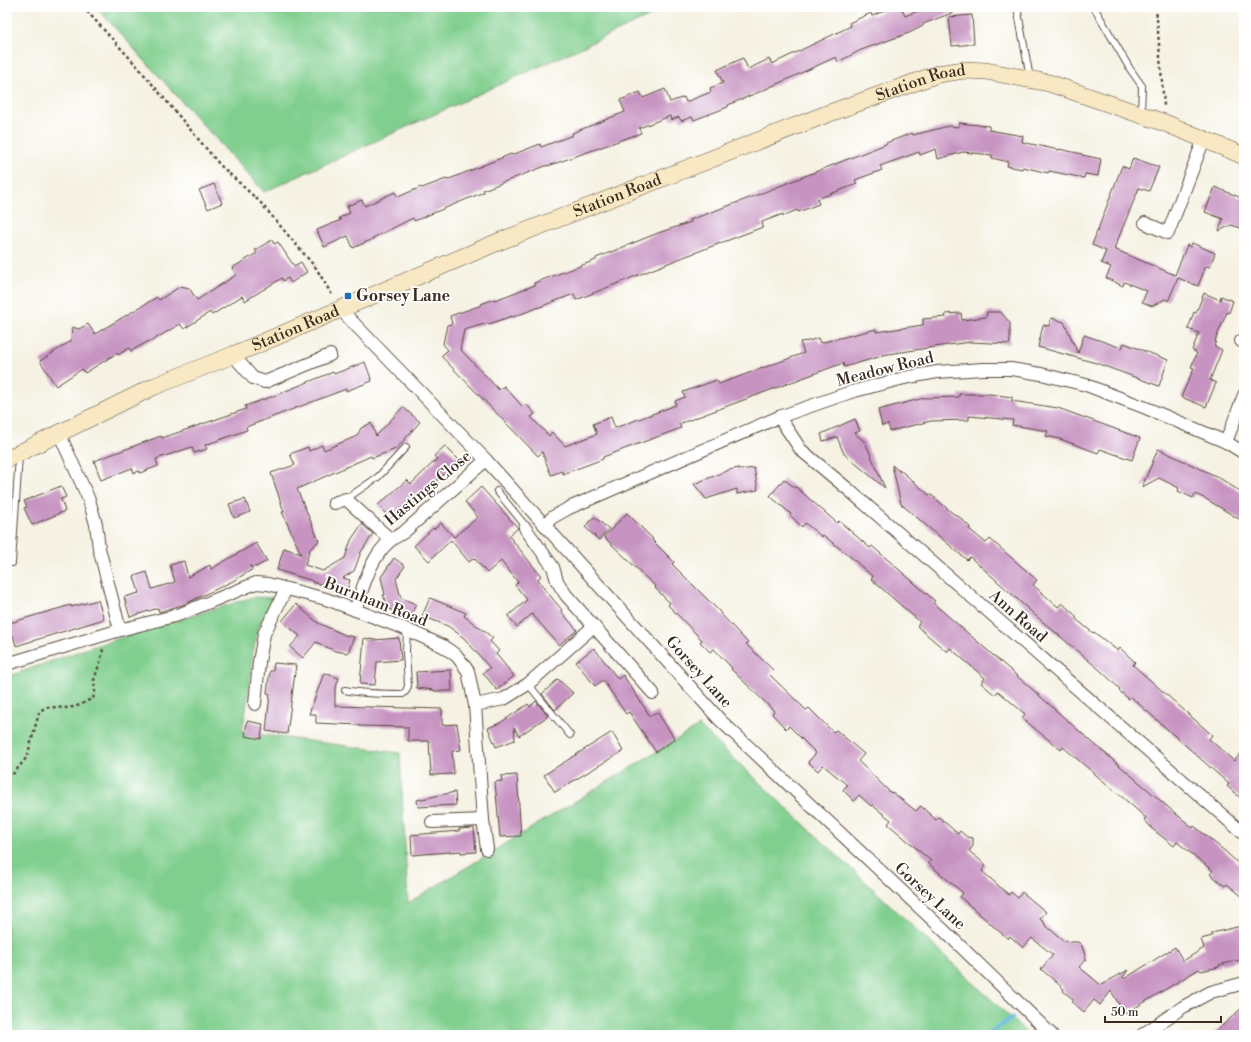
<svg xmlns="http://www.w3.org/2000/svg" width="1251" height="1042" viewBox="0 0 1251 1042" font-family="'Libre Bodoni',serif">
<style>
.green{fill:#80cf8e;stroke:#5e7c56}
.lines{fill:none;stroke-linecap:round;stroke-linejoin:round}
.stream{stroke:#5bb5d8;stroke-width:4.5}
.building{fill:#c794c2}
.lane-casing{stroke:#57483c;stroke-width:8}
.street-casing{stroke:#57483c;stroke-width:14}
.secondary-casing{stroke:#57483c;stroke-width:18}
.path{stroke:#57483c;stroke-width:2.5;stroke-dasharray:3 3;stroke-linecap:butt}
.lane{stroke:#fff;stroke-width:6}
.street{stroke:#fff;stroke-width:12}
.secondary{stroke:#f8e8c3;stroke-width:17}
.poi-dot{fill:#1f6fb2;stroke:#fff;stroke-width:1.5}
.labels{text-anchor:middle;dominant-baseline:central;stroke-width:3.5;stroke-linejoin:round;paint-order:stroke}
.street-label{font-size:16px;fill:#3b2a1e;stroke:#fff}
.poi-label{font-size:16px;font-weight:bold;fill:#3b2a1e;stroke:#fff;text-anchor:start}
</style>
<rect width="100%" height="100%" fill="#fff"/>
<filter id="ink" filterUnits="userSpaceOnUse"><feTurbulence type="fractalNoise" baseFrequency=".025" numOctaves="2"/><feDisplacementMap in="SourceGraphic" scale="8" xChannelSelector="R" yChannelSelector="G"/><feConvolveMatrix kernelMatrix="1 2 1 2 8 2 1 2 1" color-interpolation-filters="sRGB"/></filter>
<filter id="wash" filterUnits="userSpaceOnUse"><feTurbulence type="fractalNoise" baseFrequency=".012" numOctaves="4" result="noise"/><feDisplacementMap in="SourceGraphic" scale="16" xChannelSelector="R" yChannelSelector="G"/><feGaussianBlur stdDeviation="0.9" result="paint"/><feColorMatrix in="noise" values="0 0 0 0 0 0 0 0 0 0 0 0 0 0 0 0 0 1.4 0 .05"/><feComposite in="paint" operator="in"/></filter>
<g filter="url(#wash)">
<rect width="100%" height="100%" fill="#f5f2e3"/>
<g class="green">
<path d="M96,7H670L264,192Z"/>
<path d="M253,597L273,598L258,628L252,659L248,698L242,732L400,753L408,903L699,726L1029,1035H7V677L88,648Z"/>
</g>
<g class="lines">
<path class="stream" d="M987,1035L1012,1018"/>
</g>
<g id="blocks">
<g class="building">
<path d="M894,7H901L905,16L928,7H965V8L923,24V26L909,33L861,50L838,62L836,57L766,89L728,105V107L694,120L692,117L681,121L679,117L671,120L670,116L639,128L641,133L548,166V165L483,190L484,192L414,221L413,218L373,238V239L353,248L348,236L324,247L317,230L341,220L339,218L350,213L347,206L362,200L365,206L395,192L398,197L421,187L422,188L446,179L447,180L511,154L512,155L540,144L541,147L573,135L572,133L625,112L620,100L640,92L643,98L665,89L670,102L684,97L686,102L711,92L710,88L723,83L717,70L743,58L748,69L769,59L772,64L851,26L849,23L871,13L872,16Z"/>
<path d="M972,15L974,44L952,46L949,17Z"/>
<path d="M959,123L989,126V130L1023,136L1022,142L1059,150V149L1082,154V155L1101,159L1098,176L1085,174L1084,178L1049,171L1048,173L1023,167L1022,169L1007,166L1008,162L992,158V155L963,152L938,159L936,149L920,155L919,152L880,166L882,170L855,180L857,184L817,199L819,204L798,212L797,210L783,216V214L762,222L763,227L681,258L576,300L574,294L513,317L512,316L489,324L488,323L464,330L460,349L499,390L504,386L523,407L526,404L535,414L531,417L549,436L552,432L565,446L597,434L593,424L611,417L615,428L676,405L675,401L685,397L683,392L717,380L719,384L804,353L800,342L809,341L818,338L820,343L876,329V332L923,325V319L946,317L945,314L961,313L962,320L986,317L987,312H1001L1010,323V344L971,342L948,345L882,355V356L844,367L843,363L679,424L681,428L603,457V459L563,474L562,471L551,475L542,452L538,456L441,356L448,350L443,344L447,325L452,324L450,316L482,305L481,304L495,299V300L535,285L534,283L596,260V258L658,233L691,222L690,220L752,197L886,144V143L912,133L913,135L949,126L959,127Z"/>
<path d="M1133,158L1159,167L1149,191L1139,188L1114,249L1175,275L1187,245L1190,247L1192,243L1215,253L1210,267L1206,266L1198,286L1178,278L1168,301L1165,299L1152,306L1142,302L1147,291L1124,282L1123,286L1106,278L1111,267L1101,263L1106,251L1092,245L1122,166L1129,169Z"/>
<path d="M214,184L222,203L208,209L199,190Z"/>
<path d="M1215,187L1244,199V229L1231,225L1219,231L1223,219L1205,212Z"/>
<path d="M272,240L274,244L278,242L294,266L301,262L307,272L291,283L288,278L283,281L282,278L245,301L242,296L212,315L210,312L184,329L180,324L150,342L149,341L131,351L129,348L118,355L117,353L85,373L82,369L56,386L40,361L71,341L72,327L79,329L88,324L95,334L157,297L159,300L181,286L189,288L197,300L236,275L232,268L257,253L255,250Z"/>
<path d="M1204,293L1220,300L1221,296L1233,301L1229,313L1227,312L1215,341H1216L1214,346L1222,350L1210,380L1216,383L1206,407L1181,397L1194,368L1191,367L1197,353L1192,350L1199,333L1188,329L1194,312L1196,313Z"/>
<path d="M1051,318L1064,322L1078,353L1084,335L1122,348L1124,343L1168,360L1159,386L1096,363L1038,347L1043,325L1049,326Z"/>
<path d="M365,362L372,381L346,391V389L246,427L247,430L205,445L207,449L194,453L192,447L156,459L158,466L140,473L139,471L134,473L132,468L101,480L94,461L161,436L162,438L246,409L245,406L271,397L333,372L334,374Z"/>
<path d="M959,394H990L1012,397V401L1058,408L1140,438L1132,460L1100,449L1098,453L1060,439L1046,436L1048,431L1012,425L1013,420L969,416V420L931,421L890,431L888,424L882,426L878,410L924,398L959,397Z"/>
<path d="M403,407L420,422L396,449L372,458L371,456L297,489L319,541L310,549L305,565L323,571L345,558L351,540L362,524L373,534L361,552L354,571L343,578L350,580L347,590L329,585L327,586L312,582L313,581L277,570L284,548L301,554L282,512H284L271,473L295,465L290,454L308,447L309,451L322,445L324,450L357,436L361,428L371,423L376,436Z"/>
<path d="M855,419L860,431L854,433L865,442L885,488L844,454L837,437L823,441L821,434Z"/>
<path d="M445,446L459,460L432,485L433,486L393,522L378,505L407,480L411,484L437,459L434,456Z"/>
<path d="M1158,449L1218,477L1244,494V522L1206,499L1195,494L1193,498L1178,491L1179,488L1159,478L1142,487Z"/>
<path d="M892,465L900,472L899,469L929,495L930,494L955,515L956,514L970,527L969,529L986,543L990,539L1037,580L1033,585L1058,607L1062,603L1076,616V619L1093,633L1094,632L1118,651L1120,648L1135,662L1133,665L1212,735L1209,739L1234,761L1244,750V801L1227,786L1229,784L1131,697L1129,699L1119,691L1120,689L1101,671L1036,616L987,572L970,557L967,560L901,504Z"/>
<path d="M739,468L740,470L754,468L758,490L737,494V489L706,499L694,484L729,470Z"/>
<path d="M784,479L795,488L796,487L837,523L839,521L870,548L872,546L935,601L933,603L1032,689L1078,730L1175,813L1193,828L1194,826L1226,852L1244,869V898L1227,884L1225,886L1210,874L1213,871L1177,842L1174,846L1151,828V827L1144,820L1146,818L1128,802L1063,747L1061,750L1022,718L1025,714L998,691L995,695L981,683L985,678L950,648L947,652L917,626L920,622L871,579L873,577L853,559L823,535L822,537L805,523L802,527L790,515L791,514L770,496Z"/>
<path d="M61,486L66,497L61,499L65,511L32,525L24,508L27,507L24,501Z"/>
<path d="M481,487L518,528L509,536L541,576L538,579L543,587L562,610L561,611L577,630L559,645L532,614L517,627L508,616L527,600L515,585L518,582L501,561L487,573L474,558L469,562L451,540L429,561L414,546L433,528L434,529L441,523L454,537L478,517L465,502Z"/>
<path d="M245,499L250,512L234,518L229,504Z"/>
<path d="M627,513L653,539L652,540L674,562L672,564L720,612V613L748,643L746,644L773,670L769,674L806,710L809,708L833,732L836,730L864,754L858,761L891,793L892,792L916,811L921,806L936,820L939,817L958,834L960,831L967,837L973,838V846L969,851L986,865L982,871L1009,895L1011,892L1018,898L1022,892L1046,912L1040,919L1045,923L1044,924L1065,942L1066,940L1069,942H1078L1082,946L1086,959L1079,967L1101,985L1128,970L1123,977L1124,979L1175,947L1183,961L1204,948L1201,939L1212,936V933L1241,926L1242,931L1244,930V959L1219,965V967L1201,971L1199,969L1125,1014L1111,991L1100,1005L1094,1000L1084,1012L1072,1002L1074,1000L1063,991L1064,989L1041,969L1053,955L1032,938L1023,948L1010,936L1008,939L960,897L963,893L928,863L931,861L888,824L891,820L872,805L871,806L859,795L854,801L843,790L847,785L823,765L818,771L808,762L816,753L789,726L786,729L772,714L774,711L731,669L732,668L714,649L710,652L700,642L702,640L668,605L670,603L655,588L656,587L604,537Z"/>
<path d="M594,517L609,529L599,540L585,527Z"/>
<path d="M256,543L267,561L256,567L249,566L253,569L233,581L185,604L159,612L158,608L130,617L124,597L139,593L134,576L147,572L152,589L175,582L170,565L184,561L188,577L210,565L211,569Z"/>
<path d="M394,558L405,566L396,579L401,598L416,604L410,618L389,609L383,595H385L381,577Z"/>
<path d="M430,598L466,613L464,616L493,638L490,641L499,651L496,654L514,676L497,690L483,673L490,668L464,638L448,626L422,616Z"/>
<path d="M98,600L104,619L16,646L13,635L7,638V624L33,616L71,605V607Z"/>
<path d="M296,604L318,623L345,635L354,637L348,653L335,651L316,642L303,658L290,647L300,636L282,621Z"/>
<path d="M364,638L374,640L399,638L401,660L377,662L375,685L360,684Z"/>
<path d="M594,648L618,679L623,675L650,716L657,712L675,739L656,752L629,712L626,714L603,680L595,686L576,662Z"/>
<path d="M274,663L296,665L287,734L266,731L270,694L267,693L270,671H273Z"/>
<path d="M451,670L452,691H434V690L417,688L416,672Z"/>
<path d="M324,673L339,678L335,690V706L442,709V725L457,724L461,750L452,751L454,774L431,775L429,741H408V727L359,726V725L316,723V714H309Z"/>
<path d="M558,679L573,693L555,710L542,694Z"/>
<path d="M536,701L548,716L519,736L514,727L515,740L496,747L488,728L500,723L528,704L530,707Z"/>
<path d="M247,721L263,724L261,739L245,736Z"/>
<path d="M612,732L623,751L555,792L544,775Z"/>
<path d="M517,775L521,836L500,837L495,782L502,781L501,776Z"/>
<path d="M455,792L456,805L418,807L417,800Z"/>
<path d="M474,828L476,852L461,853V851L412,855L411,835L459,831V829Z"/>
<path d="M1244,1006V1035H1212Z"/>
</g>
</g>
</g>
<g filter="url(#ink)">
<use href="#blocks" fill-opacity="0" stroke="#57483c" stroke-width="1"/>
<g class="lines">
<defs>
<g id="lane">
<path d="M1017,7L1030,78"/>
<path d="M1094,7L1130,69L1142,86L1141,114"/>
<path d="M497,491L524,524L525,528"/>
<path d="M346,499L378,477L406,447"/>
<path d="M12,563L19,455"/>
<path d="M528,684L570,735"/>
<path d="M345,690C364,694 383,694 403,694L406,691L408,686L406,651L407,630"/>
</g>
<g id="street">
<path d="M1145,223L1168,233L1204,139"/>
<path d="M341,310L486,460L720,720L954,940L1052,1035"/>
<path d="M1241,341L1244,342"/>
<path d="M233,355L253,378L265,382L330,355"/>
<path d="M779,417L801,450L849,490L1244,834"/>
<path d="M59,433L89,500L96,524L99,548L120,630"/>
<path d="M1226,442L1244,395"/>
<path d="M334,503L346,499L391,540"/>
<path d="M545,524L553,517L569,508L779,417L851,392L904,378L937,372L983,369H1011L1041,374L1086,385L1146,408L1226,442L1244,453"/>
<path d="M525,528L553,567L557,581L566,595L653,693"/>
<path d="M355,610C364,586 370,557 391,540C395,537 400,535 404,532L486,460"/>
<path d="M7,664L120,630L178,615L256,583L268,584L326,599L403,628L443,646L457,656L468,671L475,705L483,820L487,849"/>
<path d="M255,704L259,662L264,634L286,589"/>
<path d="M475,705L504,699L528,684L594,626"/>
<path d="M432,822L483,820"/>
<path d="M1142,1035L1183,1007L1211,992L1244,983"/>
</g>
<g id="secondary">
<path id="s1" d="M7,459L155,386L233,355L498,242L827,114L938,74L964,70L986,71L1049,83L1165,123L1244,156"/>
</g>
</defs>
<use href="#lane" class="lane-casing"/>
<use href="#street" class="street-casing"/>
<use href="#secondary" class="secondary-casing"/>
<g class="path">
<path d="M83,7L137,66L220,165L260,202L316,268L332,295"/>
<path d="M1156,7L1164,106"/>
<path d="M7,777L14,773L27,757L39,713L43,709L48,707L69,708L80,705L93,698L95,693L94,680L101,659L103,649"/>
</g>
<use href="#lane" class="lane"/>
<use href="#street" class="street"/>
<use href="#secondary" class="secondary"/>
</g>
</g>
<rect class="poi-dot" x="344" y="292" width="8" height="8" rx="2"/>
<g class="labels">
<g class="street-label">
<text stroke="none"><textPath href="#s1" startOffset="989">Station Road</textPath></text>
<text stroke="none"><textPath href="#s1" startOffset="665">Station Road</textPath></text>
<text stroke="none"><textPath href="#s1" startOffset="317">Station Road</textPath></text>
<text transform="translate(885 369) rotate(-14)">Meadow Road</text>
<text transform="translate(428 488) rotate(-40)">Hastings Close</text>
<text transform="translate(376 602) rotate(21)">Burnham Road</text>
<text transform="translate(1018 616) rotate(41)">Ann Road</text>
<text transform="translate(699 672) rotate(48)">Gorsey Lane</text>
<text transform="translate(930 896) rotate(43)">Gorsey Lane</text>
</g>
<g class="poi-label">
<text x="356" y="296">Gorsey Lane</text>
</g>
</g>
<rect width="1251" height="1042" fill="none" stroke="#fff" stroke-width="24"/>
<path d="M1105 1016v6h116v-6" fill="none" stroke="#3b2a1e" stroke-width="2"/>
<text x="1111" y="1016" font-size="12" fill="#3b2a1e" stroke="#ffffff" stroke-width="3" paint-order="stroke">50 m</text>
</svg>
